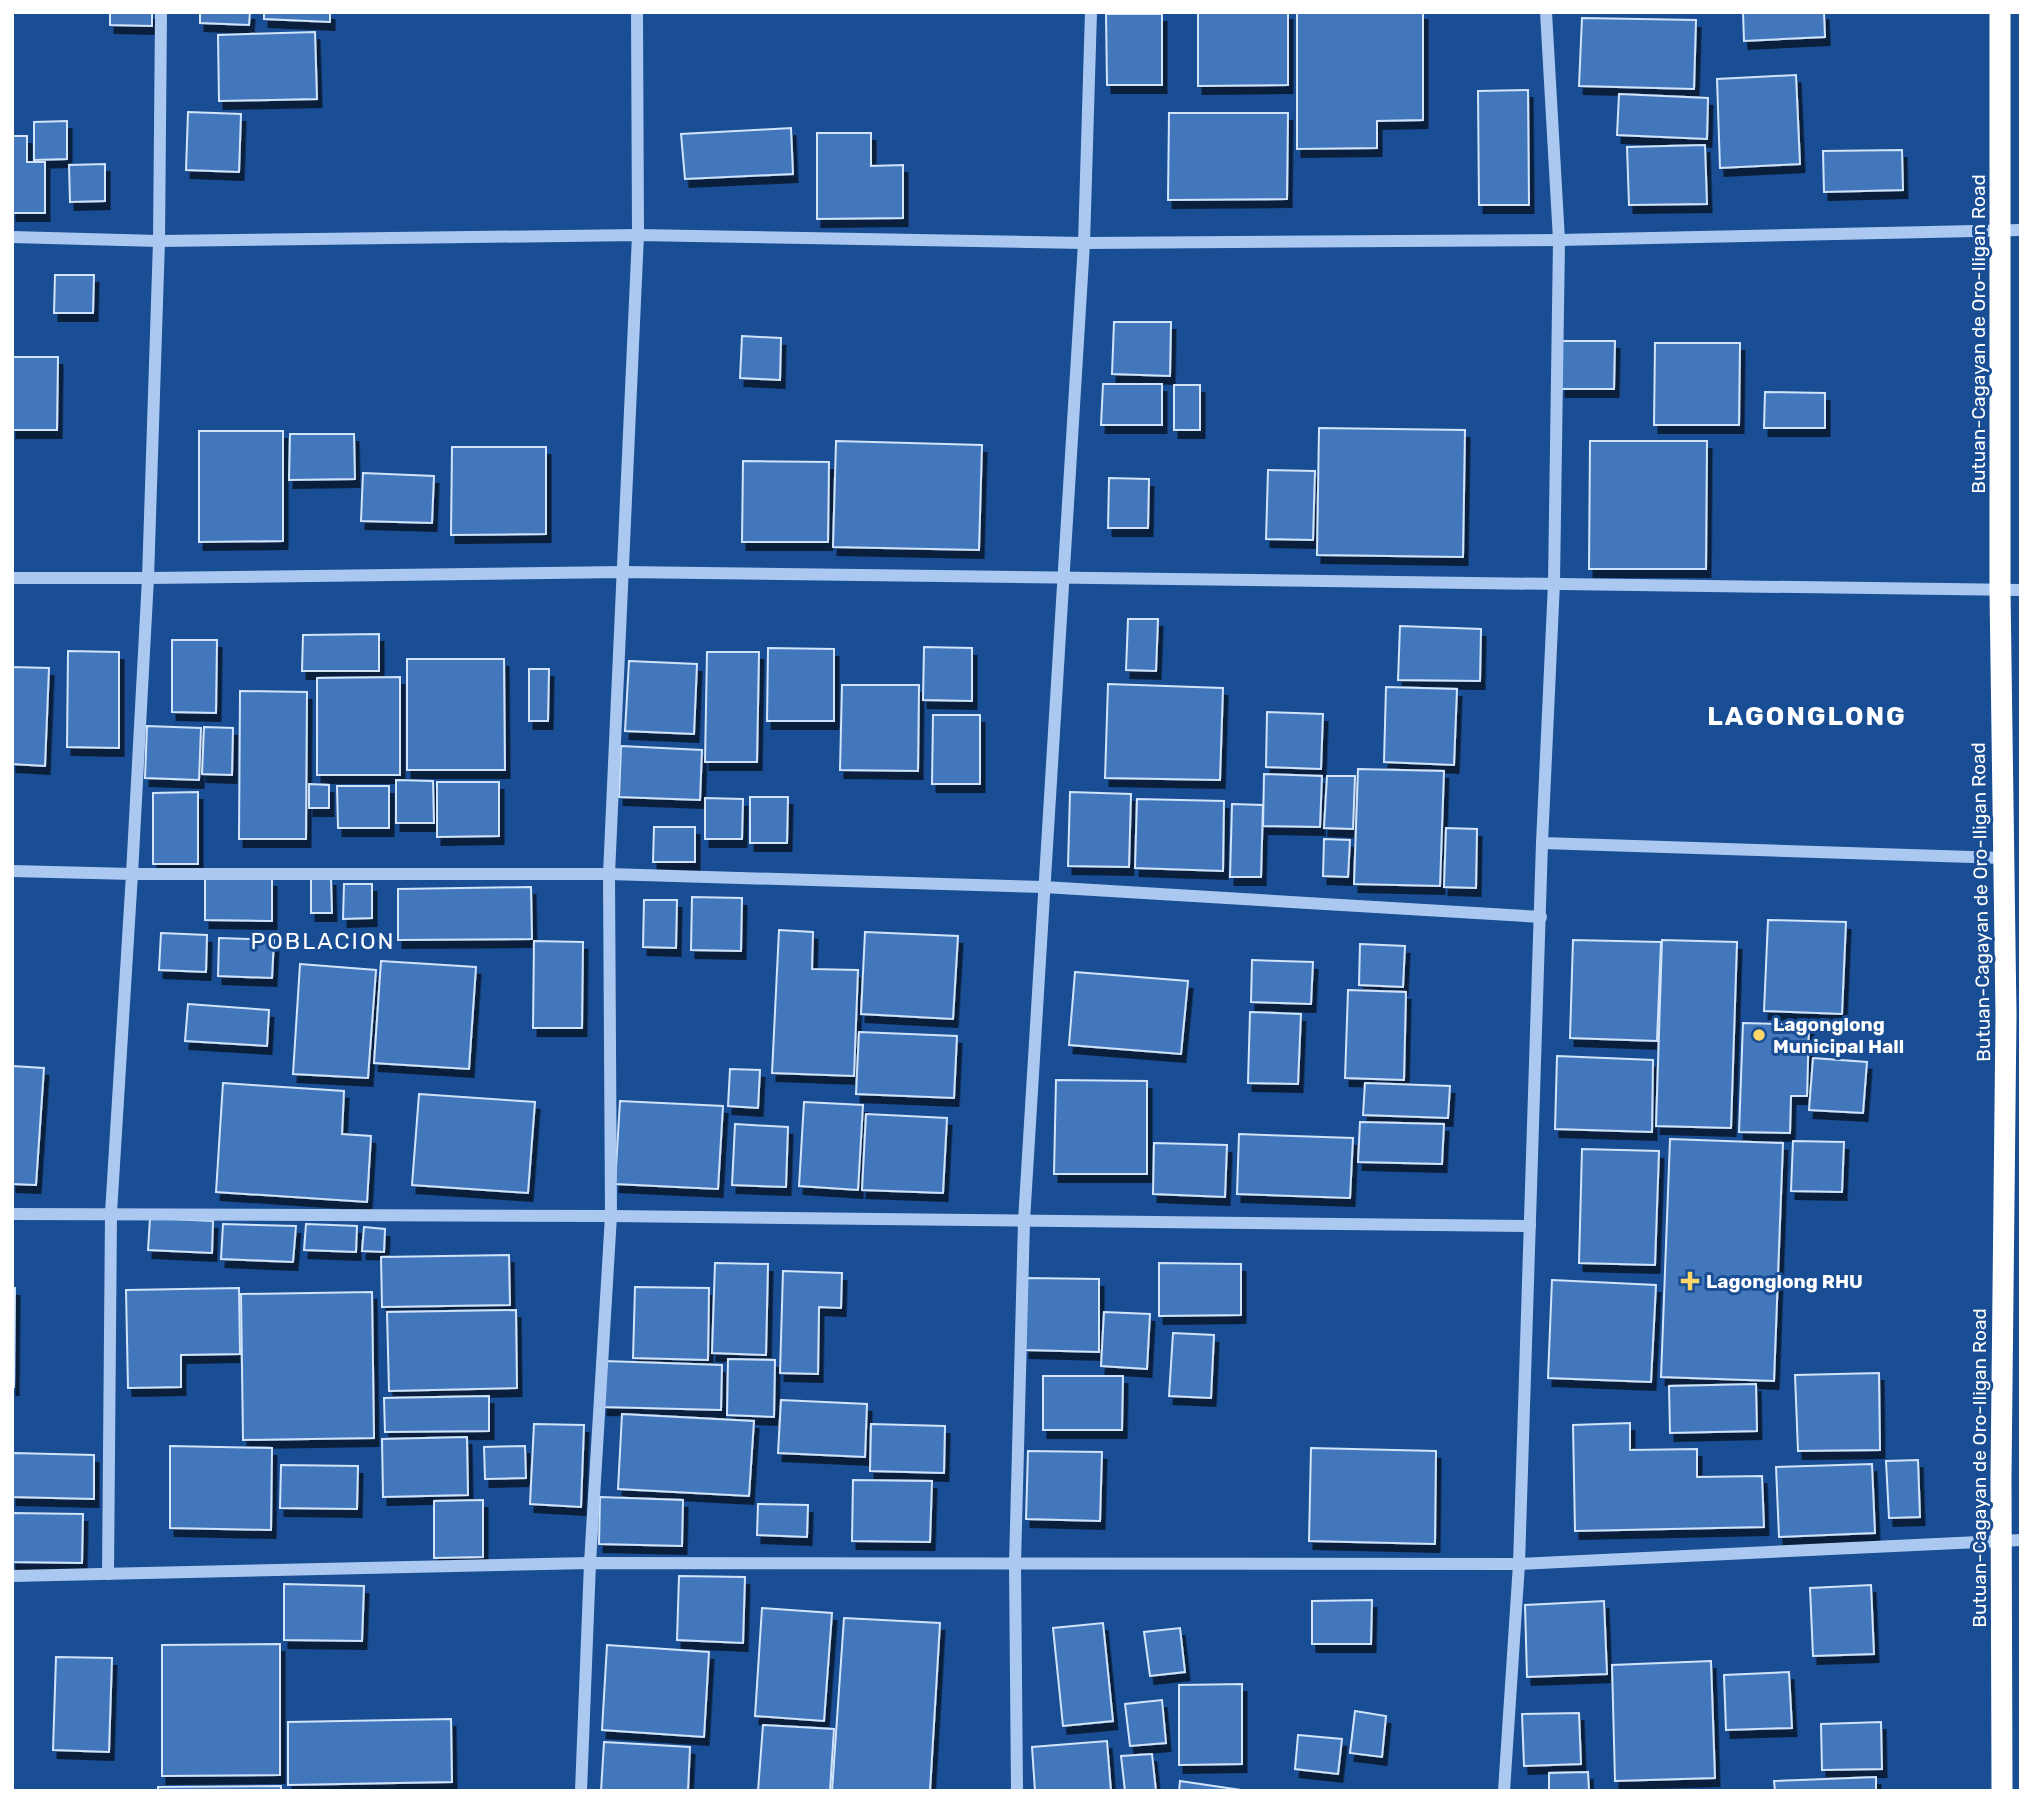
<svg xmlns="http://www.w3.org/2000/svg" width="2033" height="1803" viewBox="0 0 2033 1803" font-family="Rubik,sans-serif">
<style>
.building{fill:#4277bb;stroke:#d1e4fb;stroke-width:2;filter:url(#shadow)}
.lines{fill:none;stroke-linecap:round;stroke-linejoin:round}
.minor{stroke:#abc9f0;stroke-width:12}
.highway{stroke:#fff;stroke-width:21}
.poi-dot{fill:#ffd669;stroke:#194d94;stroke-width:2.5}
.labels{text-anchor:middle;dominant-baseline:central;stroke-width:6;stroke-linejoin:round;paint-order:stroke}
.street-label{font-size:19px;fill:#fff;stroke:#194d94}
.poi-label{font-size:19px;font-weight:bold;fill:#fff;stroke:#194d94;text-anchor:start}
.quarter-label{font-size:23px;letter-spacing:2px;fill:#fff;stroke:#194d94}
.district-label{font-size:26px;font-weight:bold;letter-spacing:2px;fill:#fff;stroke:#194d94}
</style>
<defs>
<filter id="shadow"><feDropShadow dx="4.5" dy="8" stdDeviation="0" flood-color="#0009"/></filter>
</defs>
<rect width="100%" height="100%" fill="#194d94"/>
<g class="building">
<path d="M110,12H152V26L110,25Z"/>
<path d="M200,12H250L249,25L200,23Z"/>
<path d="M264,12H330V22L264,19Z"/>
<path d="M1198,12H1288V85L1198,86Z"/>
<path d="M1297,12H1423V120L1377,121V148L1297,149Z"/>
<path d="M1743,12H1824L1825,37L1744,41Z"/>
<path d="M1106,14H1162V85H1107Z"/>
<path d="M1582,18L1696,20L1694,89L1579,86Z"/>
<path d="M315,32L317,99L219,101L218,35Z"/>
<path d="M1796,75L1800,164L1720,168L1717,79Z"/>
<path d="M1528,90L1529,205H1479L1478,91Z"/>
<path d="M1619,94L1708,98L1707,139L1617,135Z"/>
<path d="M188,112L241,114L239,172L186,170Z"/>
<path d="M1169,113H1288L1287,199L1168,200Z"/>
<path d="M67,121V159L34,160V122Z"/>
<path d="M791,128L793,174L685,179L681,134Z"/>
<path d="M817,133H871V166L903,165V218L817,219Z"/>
<path d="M12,136H27V162H45V213H12Z"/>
<path d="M1705,145L1707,204L1629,205L1627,147Z"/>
<path d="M1902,150L1903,190L1824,192L1823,151Z"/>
<path d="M105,164V201L70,202L69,165Z"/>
<path d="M55,275H94L93,313H54Z"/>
<path d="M1114,322H1171L1170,376L1112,374Z"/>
<path d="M742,336L781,338L780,380L740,378Z"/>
<path d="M1561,341H1615L1614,389H1561Z"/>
<path d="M1655,343H1740L1739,425H1654Z"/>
<path d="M12,357H58L57,430H12Z"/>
<path d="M1103,384H1162V425H1101Z"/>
<rect x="1174" y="385" width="26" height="45"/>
<path d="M1765,392L1825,393V428H1764Z"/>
<path d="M1319,428L1465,430L1463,557L1317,555Z"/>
<path d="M199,431H283V541L199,542Z"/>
<path d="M290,434H354L355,479L289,480Z"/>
<path d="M836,441L982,445L979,550L833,547Z"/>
<path d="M1590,441H1707L1706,569H1589Z"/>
<path d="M452,447H546V534L451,535Z"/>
<path d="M743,461L829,462L828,542H742Z"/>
<path d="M1268,470L1315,471L1313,540L1266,539Z"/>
<path d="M363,473L434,476L432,523L361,521Z"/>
<path d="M1109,478L1149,479L1148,528H1108Z"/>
<path d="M1128,619H1158L1156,671L1126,670Z"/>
<path d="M1400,626L1481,629L1480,681L1398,680Z"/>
<path d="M379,634V671H302L303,635Z"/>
<path d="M172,640H217L216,713L172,712Z"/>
<path d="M924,647L972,648V701L923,700Z"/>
<path d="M768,648L834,649V721H767Z"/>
<path d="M68,651L119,652V748L67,747Z"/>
<path d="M707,652H759L757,762H705Z"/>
<path d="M407,659H504L505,770H407Z"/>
<path d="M629,661L697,664L694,734L625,731Z"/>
<path d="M12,667L49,668L45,766L12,764Z"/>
<path d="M529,669H549L548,721H529Z"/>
<path d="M400,677V775H317V678Z"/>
<path d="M1108,684L1223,688L1220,780L1105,778Z"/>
<path d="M842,685H919L918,771L840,770Z"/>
<path d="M1386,687L1457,689L1454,765L1384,762Z"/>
<path d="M240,691L307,692L306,839H239Z"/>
<path d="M1267,712L1323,714L1321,769L1266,767Z"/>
<path d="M933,715H980V784H932Z"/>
<path d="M147,726L201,728L199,780L145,778Z"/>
<path d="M204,727L233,728L232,775L202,774Z"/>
<path d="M621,746L702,750L700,800L619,797Z"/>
<path d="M1358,769L1444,771L1440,886L1354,884Z"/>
<path d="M1264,774L1322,776L1320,827L1263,826Z"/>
<path d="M1327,776H1355L1353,829L1324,828Z"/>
<path d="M396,780L433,781L434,823H396Z"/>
<path d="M437,782H499V836L437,837Z"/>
<path d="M309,784L329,785V808H309Z"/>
<path d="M337,786H389V828H338Z"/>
<path d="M198,792V864H153V793Z"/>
<path d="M1070,792L1131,794L1129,867L1068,866Z"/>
<path d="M750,797H788L787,843H750Z"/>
<path d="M705,798L743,799L742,839H705Z"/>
<path d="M1137,799L1224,801L1223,871L1135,868Z"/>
<path d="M1232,804L1263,805L1261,877H1230Z"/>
<path d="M654,827H695V862H653Z"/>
<path d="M1446,828L1477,829L1476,888L1444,887Z"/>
<path d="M1324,839L1350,840L1348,877L1323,876Z"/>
<path d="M311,878H331L332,913H311Z"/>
<path d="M205,879H272V921L205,920Z"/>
<path d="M344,884H372V918L343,919Z"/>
<path d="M531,887L532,939L398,940V889Z"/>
<path d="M692,897L742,898L741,951L691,950Z"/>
<path d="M644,900H677L676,948L643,947Z"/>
<path d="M1768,920L1846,922L1842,1014L1764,1011Z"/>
<path d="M779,930L813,932L812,969L858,970L854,1076L772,1073Z"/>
<path d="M865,932L958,936L953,1019L861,1014Z"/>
<path d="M161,933L207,935L206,972L159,970Z"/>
<path d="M219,938L274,940L272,978L218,976Z"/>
<path d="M1573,940L1661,942L1657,1041L1570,1038Z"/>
<path d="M1662,940L1737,942L1731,1128L1656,1126Z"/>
<path d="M534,941L583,942L582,1028H533Z"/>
<path d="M1360,944L1405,946L1403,987L1359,985Z"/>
<path d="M1252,960L1313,962L1311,1004L1251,1002Z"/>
<path d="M381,961L476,967L469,1069L374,1063Z"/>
<path d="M300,964L376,970L368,1078L293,1074Z"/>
<path d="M1075,972L1188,981L1181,1054L1069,1045Z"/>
<path d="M1348,990L1406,992L1404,1080L1345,1078Z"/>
<path d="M188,1004L269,1010L267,1046L185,1041Z"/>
<path d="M1250,1012L1301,1014L1298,1084L1248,1083Z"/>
<path d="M1743,1023L1809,1025L1807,1096H1791L1790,1133L1739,1132Z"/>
<path d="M859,1032L957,1036L954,1098L856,1094Z"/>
<path d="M1557,1056L1653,1060L1652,1132L1555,1129Z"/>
<path d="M1813,1058L1867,1062L1863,1113L1809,1110Z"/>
<path d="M12,1066L44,1068L36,1185L12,1184Z"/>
<path d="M730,1069L760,1070L758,1108L728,1106Z"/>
<path d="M1056,1080L1147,1081V1174H1054Z"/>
<path d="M223,1083L344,1091L342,1134L371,1136L367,1202L216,1192Z"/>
<path d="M1365,1083L1450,1086L1448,1118L1363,1115Z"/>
<path d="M419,1094L535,1102L528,1193L412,1185Z"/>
<path d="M620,1101L723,1106L718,1189L615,1184Z"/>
<path d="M804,1102L863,1105L858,1190L799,1186Z"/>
<path d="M866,1114L947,1118L943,1193L862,1190Z"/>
<path d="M1360,1122L1444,1124L1442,1164L1358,1162Z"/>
<path d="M735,1124L788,1127L786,1187L732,1185Z"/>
<path d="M1239,1134L1353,1138L1350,1198L1237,1194Z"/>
<path d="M1670,1139L1783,1143L1774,1381L1661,1377Z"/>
<path d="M1793,1141L1844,1142L1842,1192L1791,1191Z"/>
<path d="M1154,1143L1227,1145L1225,1197L1153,1194Z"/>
<path d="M1582,1149L1659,1151L1655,1265L1579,1263Z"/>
<path d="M150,1218L213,1221L212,1253L148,1250Z"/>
<path d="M223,1224L296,1226L293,1262L221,1259Z"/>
<path d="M306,1224L357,1226L356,1252L304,1250Z"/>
<path d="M364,1227L385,1229L384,1252L362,1251Z"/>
<path d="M509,1255L510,1305L382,1307L381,1257Z"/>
<path d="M715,1263L768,1264L766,1355L712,1353Z"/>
<path d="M1159,1263L1241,1264V1315L1159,1316Z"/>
<path d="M783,1271L842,1273L841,1308L819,1307L818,1374L780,1373Z"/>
<path d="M1026,1278L1099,1279V1352L1025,1350Z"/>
<path d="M1552,1280L1656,1285L1651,1382L1548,1378Z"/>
<path d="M635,1287L709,1288L708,1360L633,1358Z"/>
<path d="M12,1288H15L14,1387H12Z"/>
<path d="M239,1288L240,1354L181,1355V1387L128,1388L126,1290Z"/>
<path d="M372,1292L374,1438L243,1440L241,1294Z"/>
<path d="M516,1310L517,1388L389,1391L387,1312Z"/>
<path d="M1104,1312L1150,1314L1147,1369L1101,1366Z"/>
<path d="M1173,1333L1214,1335L1211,1398L1169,1396Z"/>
<path d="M728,1359L775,1360L774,1417L727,1415Z"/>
<path d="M604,1361L722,1365L721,1410L603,1407Z"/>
<path d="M1879,1373L1880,1450L1798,1451L1795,1375Z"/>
<path d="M1043,1376H1123L1122,1430H1043Z"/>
<path d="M1756,1384L1757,1431L1670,1433L1669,1386Z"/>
<path d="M489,1396V1431L385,1432L384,1398Z"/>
<path d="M781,1400L867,1404L865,1457L778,1453Z"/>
<path d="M622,1414L754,1421L749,1496L618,1489Z"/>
<path d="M1630,1423V1450L1697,1449V1477L1762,1476L1764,1527L1575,1531L1573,1425Z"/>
<path d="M534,1424L584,1425L581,1507L530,1504Z"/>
<path d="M871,1424L945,1426L944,1473L870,1471Z"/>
<path d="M467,1437L468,1495L383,1497L382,1439Z"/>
<path d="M170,1446L272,1448L271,1530L170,1528Z"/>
<path d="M525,1446L526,1478L485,1479L484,1447Z"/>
<path d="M1311,1448L1436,1451L1435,1544L1309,1541Z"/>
<path d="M1028,1451L1102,1452L1100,1521L1026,1519Z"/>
<path d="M13,1453L94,1455V1499L12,1497Z"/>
<path d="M1918,1460L1920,1517L1889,1518L1886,1461Z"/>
<path d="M1872,1464L1875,1533L1779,1537L1776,1467Z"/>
<path d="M281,1465L358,1466L357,1509L280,1508Z"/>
<path d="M853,1480L932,1481L930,1542L852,1541Z"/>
<path d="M600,1497L683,1500L682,1546L599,1544Z"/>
<path d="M483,1500V1557L434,1558V1501Z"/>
<path d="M758,1504L808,1505L807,1537L757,1535Z"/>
<path d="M12,1513L83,1514L82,1563L12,1562Z"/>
<path d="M679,1576L745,1577L743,1643L677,1640Z"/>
<path d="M284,1584L364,1586L362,1641L284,1640Z"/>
<path d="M1871,1585L1874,1654L1813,1656L1810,1588Z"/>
<path d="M1372,1600L1371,1644H1312V1601Z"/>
<path d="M1604,1601L1607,1674L1527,1677L1525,1605Z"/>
<path d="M762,1608L832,1613L824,1721L755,1716Z"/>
<path d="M844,1618L940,1623L930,1791H832Z"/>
<path d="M1103,1623L1113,1721L1063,1726L1053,1628Z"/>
<path d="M1180,1628L1185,1672L1150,1676L1144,1632Z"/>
<path d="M280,1644V1775L162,1776V1645Z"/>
<path d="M607,1645L709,1652L704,1737L602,1730Z"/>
<path d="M56,1657L112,1658L109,1752L53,1750Z"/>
<path d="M1711,1661L1715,1778L1615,1781L1612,1665Z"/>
<path d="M1789,1672L1792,1728L1726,1730L1724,1675Z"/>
<path d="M1242,1684V1764L1179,1765V1685Z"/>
<path d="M1162,1700L1166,1743L1130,1746L1125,1704Z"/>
<path d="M1355,1711L1386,1716L1382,1757L1350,1753Z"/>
<path d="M1579,1713L1581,1764L1524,1766L1522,1714Z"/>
<path d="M451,1719L452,1782L288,1785V1722Z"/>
<path d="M1881,1722L1882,1769L1822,1770L1821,1724Z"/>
<path d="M763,1725L834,1729L830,1791H758Z"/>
<path d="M1298,1735L1342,1739L1338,1774L1295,1769Z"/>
<path d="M1107,1741L1111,1791H1035L1032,1747Z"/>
<path d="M604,1742L690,1747L688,1791H601Z"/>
<path d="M1152,1754L1156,1791H1125L1121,1756Z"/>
<path d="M1588,1772L1589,1791H1549V1773Z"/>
<path d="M1876,1777V1791H1775L1774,1781Z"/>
<path d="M1180,1781L1248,1791H1179Z"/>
<path d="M281,1786V1791H158V1787Z"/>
</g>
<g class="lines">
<g class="minor">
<path d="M161,12L159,241L148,578L132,874H609L1044,887L1541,917"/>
<path d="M12,237L159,241L638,235L1084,243L1559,240L2021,230"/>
<path d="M12,578H148L622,572L2021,590"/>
<path d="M1542,843L2003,858"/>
<path d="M12,871L132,874L111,1213L108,1574"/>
<path d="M12,1214L611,1216L1530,1226"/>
<path d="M12,1576L590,1563L1519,1564L2021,1540"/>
<path d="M581,1791L590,1563L611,1216L609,874L638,235L637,12"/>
<path d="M1017,1791L1015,1564L1024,1221L1084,243L1091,12"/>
<path d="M1504,1791L1519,1564L1542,843L1554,583L1559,240L1546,12"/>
</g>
<path class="highway" d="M2000,12V591L2006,1015L2001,1477L2002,1791"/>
</g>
<g class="poi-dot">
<circle cx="1759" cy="1035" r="7"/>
<path d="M1686.5 1270.5h7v7h7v7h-7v7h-7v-7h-7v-7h7z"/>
</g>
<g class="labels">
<g class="street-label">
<text transform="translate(1978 334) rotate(-90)">Butuan-Cagayan de Oro-Iligan Road</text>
<text transform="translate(1981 902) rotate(-91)">Butuan-Cagayan de Oro-Iligan Road</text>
<text transform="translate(1979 1468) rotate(-90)">Butuan-Cagayan de Oro-Iligan Road</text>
</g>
<g class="poi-label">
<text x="1773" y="1024">Lagonglong<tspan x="1773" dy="22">Municipal Hall</tspan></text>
<text x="1706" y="1281">Lagonglong RHU</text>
</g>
<g class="quarter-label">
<text x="323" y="941">POBLACION</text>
</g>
<g class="district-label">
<text x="1807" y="716">LAGONGLONG</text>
</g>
</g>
<rect width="2033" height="1803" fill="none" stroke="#ffffff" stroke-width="28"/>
</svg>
